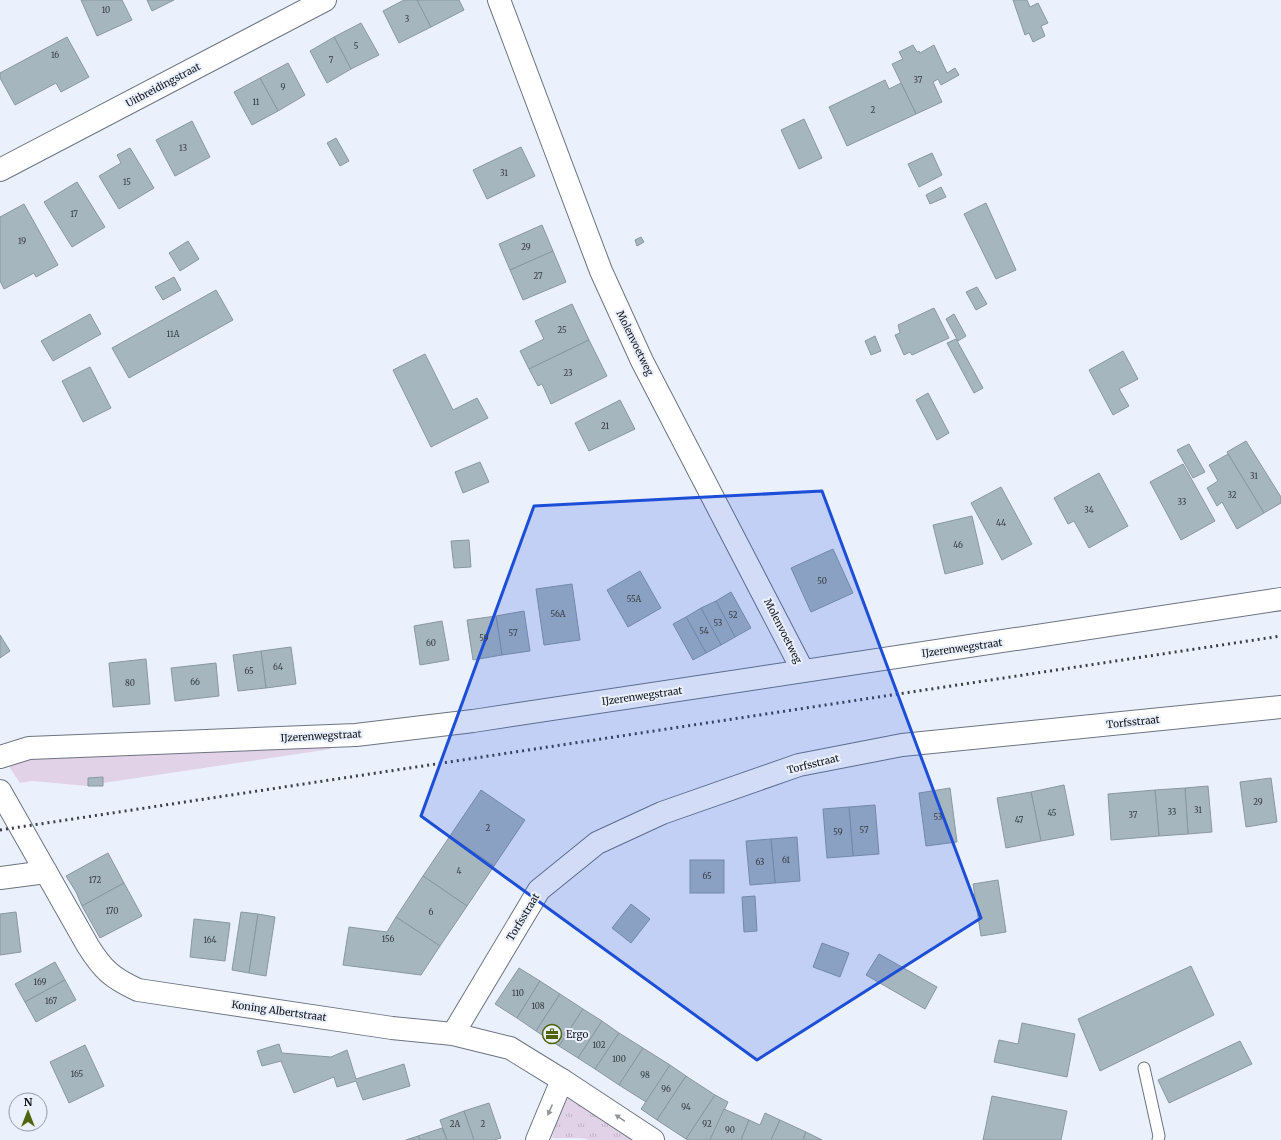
<svg xmlns="http://www.w3.org/2000/svg" width="1281" height="1140" viewBox="0 0 1281 1140" font-family="Merriweather,serif">
<style>
.grass{fill:#e2d2e8}
.park{fill:url(#park-tufts)}
.building{fill:#a6b6bf;stroke:#8897a0}
.lines{fill:none;stroke-linecap:round;stroke-linejoin:round}
.service-casing{stroke:#6c7480;stroke-width:13}
.minor-casing{stroke:#6c7480;stroke-width:24}
.service{stroke:#fff;stroke-width:11}
.minor{stroke:#fff;stroke-width:22}
.rail{stroke:#3b3f45;stroke-width:3;stroke-dasharray:2 4;stroke-linecap:butt}
.oneway{fill:#939597}
.marked{fill:#1d4ed8;fill-opacity:0.2;stroke:#1d4ed8;stroke-width:3;stroke-linejoin:round}
.labels{text-anchor:middle;dominant-baseline:central;stroke-width:4;stroke-linejoin:round;paint-order:stroke}
.number-label{font-size:8px;fill:#363c42}
.street-label{font-size:10px;fill:#101318;stroke:#eaf1fc}
.poi-label{font-size:10px;fill:#101318;stroke:#eaf1fc;text-anchor:start}
</style>
<defs>
<pattern id="park-tufts" width="24" height="20" patternUnits="userSpaceOnUse"><rect width="24" height="20" fill="#e2d2e8"/><path d="M3 7l-1-3M5 7V3M7 7l1-3M15 17l-1-3M17 17v-4M19 17l1-3" fill="none" stroke="#c1b3c6"/></pattern>
</defs>
<rect width="100%" height="100%" fill="#eaf1fc"/>
<path class="grass" d="M331,742V749L103,783V777L88,778V786L32,781L20,783L10,768V763L16,757Z"/>
<path class="park" d="M569,1098H574L634,1140H591L581,1138H552L563,1100Z"/>
<g class="building">
<path d="M81,0H122L132,20L97,36Z"/>
<path d="M147,0H174L152,11Z"/>
<path d="M404,0H417L431,27L399,43L383,11Z"/>
<path d="M417,0H459L464,10L431,27Z"/>
<path d="M1013,0H1027L1030,7L1038,3L1048,23L1041,26L1045,36L1033,42L1029,33L1025,35Z"/>
<path d="M361,23L379,55L351,69L334,37Z"/>
<path d="M67,37L89,77L61,92L56,83L15,105L0,78V73Z"/>
<path d="M334,37L351,69L327,83L310,51Z"/>
<path d="M913,45L917,52L919,51L920,53L934,45L947,73L955,68L959,75L941,85L938,79L933,82L942,102L916,114L892,64L903,59L899,52Z"/>
<path d="M288,63L305,95L278,111L260,78Z"/>
<path d="M260,78L278,111L252,125L234,92Z"/>
<path d="M885,80L889,89L901,83L916,114L847,146L829,107Z"/>
<path d="M804,119L822,158L799,169L781,130Z"/>
<path d="M192,121L210,157L175,176L156,140Z"/>
<path d="M336,138L349,161L340,166L327,143Z"/>
<path d="M521,147L535,176L487,199L473,170Z"/>
<path d="M130,148L154,188L119,209L99,176L121,163L117,155Z"/>
<path d="M932,153L942,175L919,187L908,164Z"/>
<path d="M77,182L105,227L72,247L44,202Z"/>
<path d="M941,187L946,197L930,204L926,195Z"/>
<path d="M986,203L1016,270L996,279L964,214Z"/>
<path d="M24,204L58,265L36,277L34,273L4,289L0,281V217Z"/>
<path d="M542,225L553,251L510,270L499,244Z"/>
<path d="M641,237L644,242L637,246L635,240Z"/>
<path d="M188,241L199,259L180,271L169,253Z"/>
<path d="M553,251L566,282L523,300L510,270Z"/>
<path d="M174,277L181,290L163,300L155,287Z"/>
<path d="M977,287L987,304L976,310L966,292Z"/>
<path d="M216,290L233,320L129,378L112,348Z"/>
<path d="M572,304L589,340L529,369L520,351L544,339L535,321Z"/>
<path d="M934,308L949,338L912,355L910,352L904,355L895,335L900,333L898,325Z"/>
<path d="M90,314L101,334L53,361L41,341Z"/>
<path d="M954,314L966,336L958,341L946,319Z"/>
<path d="M875,336L881,351L871,355L865,341Z"/>
<path d="M956,339L983,388L974,393L947,343Z"/>
<path d="M589,340L607,376L551,404L542,384L538,386L529,369Z"/>
<path d="M1123,351L1138,379L1119,389L1129,406L1113,415L1089,370Z"/>
<path d="M425,354L453,410L477,398L488,418L431,447L393,370Z"/>
<path d="M90,367L111,408L83,422L62,381Z"/>
<path d="M928,393L949,433L937,440L916,400Z"/>
<path d="M620,400L635,429L589,451L575,423Z"/>
<path d="M1246,441L1281,497V503L1264,513L1227,452Z"/>
<path d="M1189,444L1205,472L1193,478L1177,450Z"/>
<path d="M1228,454L1264,513L1237,529L1222,502L1217,506L1207,488L1218,481L1209,465Z"/>
<path d="M480,462L489,482L463,493L455,472Z"/>
<path d="M1183,464L1215,521L1181,540L1150,482Z"/>
<path d="M1099,473L1128,526L1089,548L1074,521L1068,524L1054,498Z"/>
<path d="M1001,487L1032,544L1002,560L971,503Z"/>
<path d="M972,516L983,564L945,574L933,525Z"/>
<path d="M469,540L471,567L454,568L451,541Z"/>
<path d="M833,549L853,593L811,612L791,568Z"/>
<path d="M640,571L661,608L628,627L607,590Z"/>
<path d="M572,584L580,640L544,645L536,589Z"/>
<path d="M731,592L751,628L735,637L716,601Z"/>
<path d="M716,601L735,637L721,645L701,608Z"/>
<path d="M701,608L721,645L706,653L686,617Z"/>
<path d="M524,611L530,651L502,655L496,616Z"/>
<path d="M496,616L502,655L473,660L467,620Z"/>
<path d="M686,617L706,653L693,660L673,624Z"/>
<path d="M442,621L449,660L420,665L414,626Z"/>
<path d="M0,635L10,651L0,658Z"/>
<path d="M291,647L296,684L266,688L261,651Z"/>
<path d="M261,651L266,688L238,691L233,655Z"/>
<path d="M146,659L150,704L113,707L109,663Z"/>
<path d="M216,663L219,696L175,701L171,668Z"/>
<path d="M103,777V786H88V778Z"/>
<path d="M1271,778L1277,822L1246,827L1240,782Z"/>
<path d="M1064,785L1074,835L1041,841L1031,792Z"/>
<path d="M1208,786L1212,832L1188,834L1185,788Z"/>
<path d="M950,788L957,842L926,846L919,793Z"/>
<path d="M1185,788L1188,834L1159,836L1155,790Z"/>
<path d="M481,790L525,820L494,866L450,836Z"/>
<path d="M1155,790L1159,836L1111,840L1108,794Z"/>
<path d="M1031,792L1041,841L1006,848L997,798Z"/>
<path d="M875,805L879,854L853,856L849,807Z"/>
<path d="M849,807L853,856L827,858L823,809Z"/>
<path d="M450,836L494,866L467,906L423,876Z"/>
<path d="M797,837L800,881L775,883L771,839Z"/>
<path d="M771,839L775,883L750,885L746,841Z"/>
<path d="M108,853L124,883L82,906L76,892L66,876Z"/>
<rect x="690" y="860" width="34" height="33"/>
<path d="M423,876L467,906L440,946L396,917Z"/>
<path d="M998,880L1006,932L981,936L973,884Z"/>
<path d="M124,883L142,916L100,938L82,906Z"/>
<path d="M755,896L757,931L744,932L742,897Z"/>
<path d="M631,904L650,919L631,943L612,928Z"/>
<path d="M16,912L21,952L0,955V914Z"/>
<path d="M241,912L258,914L249,973L232,970Z"/>
<path d="M258,914L275,917L266,976L249,973Z"/>
<path d="M396,917L440,946L421,975L343,965L349,927L387,932Z"/>
<path d="M194,919L230,923L225,961L190,957Z"/>
<path d="M822,943L849,953L840,977L813,967Z"/>
<path d="M879,954L937,987L925,1009L866,975Z"/>
<path d="M55,962L65,980L25,1002L15,984Z"/>
<path d="M1191,966L1214,1015L1100,1071L1078,1019Z"/>
<path d="M519,968L540,981L517,1018L495,1004Z"/>
<path d="M65,980L76,1000L36,1022L25,1002Z"/>
<path d="M540,981L560,994L536,1031L517,1018Z"/>
<path d="M560,994L583,1009L559,1046L536,1031Z"/>
<path d="M583,1009L602,1021L578,1058L559,1046Z"/>
<path d="M602,1021L619,1033L595,1069L578,1058Z"/>
<path d="M1022,1023L1075,1034L1067,1077L994,1062L999,1040L1018,1044Z"/>
<path d="M619,1033L643,1048L619,1085L595,1069Z"/>
<path d="M1240,1041L1252,1064L1169,1103L1158,1080Z"/>
<path d="M279,1044L282,1053L331,1057L347,1050L356,1079L404,1064L410,1086L363,1100L356,1081L337,1087L334,1077L294,1093L281,1061L262,1066L257,1051Z"/>
<path d="M85,1045L104,1086L69,1103L50,1062Z"/>
<path d="M643,1048L670,1065L646,1102L619,1085Z"/>
<path d="M670,1065L686,1076L657,1120L641,1109Z"/>
<path d="M686,1076L715,1095L686,1139L657,1120Z"/>
<path d="M715,1095L728,1102L710,1140H689L686,1139Z"/>
<path d="M992,1096L1067,1111L1061,1140H983Z"/>
<path d="M489,1103L501,1138L494,1140H474L464,1111Z"/>
<path d="M724,1109L749,1120L741,1140H710Z"/>
<path d="M464,1111L474,1140H447L440,1120Z"/>
<path d="M765,1113L780,1120L771,1140H741L749,1120L760,1125Z"/>
<path d="M780,1120L806,1132L803,1140H771Z"/>
<path d="M442,1128L447,1140H420L418,1136Z"/>
<path d="M806,1132L822,1140H803Z"/>
<path d="M418,1136L420,1140H406Z"/>
</g>
<g class="lines">
<defs>
<path id="service" d="M1144,1068L1159,1136L1158,1140"/>
<g id="minor">
<path d="M499,0L601,271L642,361L803,671"/>
<path d="M0,170L325,0"/>
<path d="M0,757L29,748L356,735L473,721L1281,599"/>
<path d="M0,791L88,946C103,970 112,978 138,990L392,1028L453,1034L510,1048L562,1080L653,1140"/>
<path d="M0,878L46,872"/>
<path d="M453,1034L539,890L597,843L662,813L799,765L902,745L1281,707"/>
<path d="M537,1140L562,1080"/>
</g>
</defs>
<use href="#service" class="service-casing"/>
<use href="#minor" class="minor-casing"/>
<use href="#service" class="service"/>
<use href="#minor" class="minor"/>
<path class="rail" d="M0,830L1281,636"/>
</g>
<defs><path id="oneway-solid" d="M-6-.8H1V-3.2L6.5 0L1 3.2V.8H-6Z"/></defs>
<g class="oneway">
<use href="#oneway-solid" transform="translate(550 1110) rotate(113)"/>
<use href="#oneway-solid" transform="translate(620 1118) rotate(-146)"/>
</g>
<path class="marked" d="M822,491L981,918L757,1060L421,816L534,506Z"/>
<defs>
<symbol id="office-ring" viewBox="-11 -11 22 22"><circle r="9.5" fill="#eaf1fc" stroke="#506410" stroke-width="1.5"/><path d="M-6-3h4V-5.5h4V-3h4V5H-6ZM-1-4.5V-3h2v-1.5ZM-6 0V1H6V0Z" fill="#506410"/></symbol>
</defs>
<g fill-rule="evenodd">
<use href="#office-ring" x="541" y="1023" width="22" height="22"/>
</g>
<g class="labels">
<g class="number-label">
<text x="106" y="10">10</text>
<text x="407" y="19">3</text>
<text x="356" y="46">5</text>
<text x="55" y="55">16</text>
<text x="331" y="60">7</text>
<text x="918" y="80">37</text>
<text x="283" y="87">9</text>
<text x="256" y="102">11</text>
<text x="873" y="110">2</text>
<text x="183" y="148">13</text>
<text x="504" y="173">31</text>
<text x="127" y="182">15</text>
<text x="74" y="214">17</text>
<text x="22" y="241">19</text>
<text x="526" y="247">29</text>
<text x="538" y="276">27</text>
<text x="562" y="330">25</text>
<text x="173" y="334">11A</text>
<text x="568" y="373">23</text>
<text x="605" y="426">21</text>
<text x="1254" y="476">31</text>
<text x="1232" y="495">32</text>
<text x="1182" y="502">33</text>
<text x="1089" y="510">34</text>
<text x="1001" y="523">44</text>
<text x="958" y="545">46</text>
<text x="822" y="581">50</text>
<text x="634" y="599">55A</text>
<text x="558" y="614">56A</text>
<text x="733" y="615">52</text>
<text x="718" y="623">53</text>
<text x="704" y="631">54</text>
<text x="513" y="633">57</text>
<text x="484" y="638">59</text>
<text x="431" y="643">60</text>
<text x="278" y="667">64</text>
<text x="249" y="671">65</text>
<text x="195" y="682">66</text>
<text x="130" y="683">80</text>
<text x="1258" y="802">29</text>
<text x="1198" y="810">31</text>
<text x="1172" y="812">33</text>
<text x="1052" y="813">45</text>
<text x="1133" y="815">37</text>
<text x="938" y="817">53</text>
<text x="1019" y="820">47</text>
<text x="488" y="828">2</text>
<text x="864" y="830">57</text>
<text x="838" y="832">59</text>
<text x="786" y="860">61</text>
<text x="760" y="862">63</text>
<text x="459" y="871">4</text>
<text x="707" y="876">65</text>
<text x="95" y="880">172</text>
<text x="112" y="911">170</text>
<text x="431" y="912">6</text>
<text x="388" y="939">156</text>
<text x="210" y="940">164</text>
<text x="40" y="982">169</text>
<text x="518" y="993">110</text>
<text x="51" y="1001">167</text>
<text x="538" y="1006">108</text>
<text x="599" y="1045">102</text>
<text x="619" y="1059">100</text>
<text x="77" y="1074">165</text>
<text x="645" y="1075">98</text>
<text x="666" y="1089">96</text>
<text x="686" y="1107">94</text>
<text x="455" y="1124">2A</text>
<text x="483" y="1124">2</text>
<text x="707" y="1124">92</text>
<text x="730" y="1130">90</text>
</g>
<g class="street-label">
<text transform="translate(163 85) rotate(-28)">Uitbreidingstraat</text>
<text transform="translate(635 343) rotate(64)">Molenvoetweg</text>
<text transform="translate(783 631) rotate(63)">Molenvoetweg</text>
<text transform="translate(962 648) rotate(-8)">IJzerenwegstraat</text>
<text transform="translate(642 696) rotate(-8)">IJzerenwegstraat</text>
<text transform="translate(1133 722) rotate(-6)">Torfsstraat</text>
<text transform="translate(321 736) rotate(-3)">IJzerenwegstraat</text>
<text transform="translate(813 764) rotate(-14)">Torfsstraat</text>
<text transform="translate(523 917) rotate(-59)">Torfsstraat</text>
<text transform="translate(279 1011) rotate(8)">Koning Albertstraat</text>
</g>
<g class="poi-label">
<text x="566" y="1034">Ergo</text>
</g>
</g>
<g transform="translate(28 1112)"><circle r="19" fill="#eaf1fc" stroke="#9398a1"/>
<path d="M0-3L7 15L0 10L-7 15Z" fill="#506410"/>
<text y="-6" font-size="11" font-weight="bold" text-anchor="middle" fill="#101318">N</text>
</g>
</svg>
